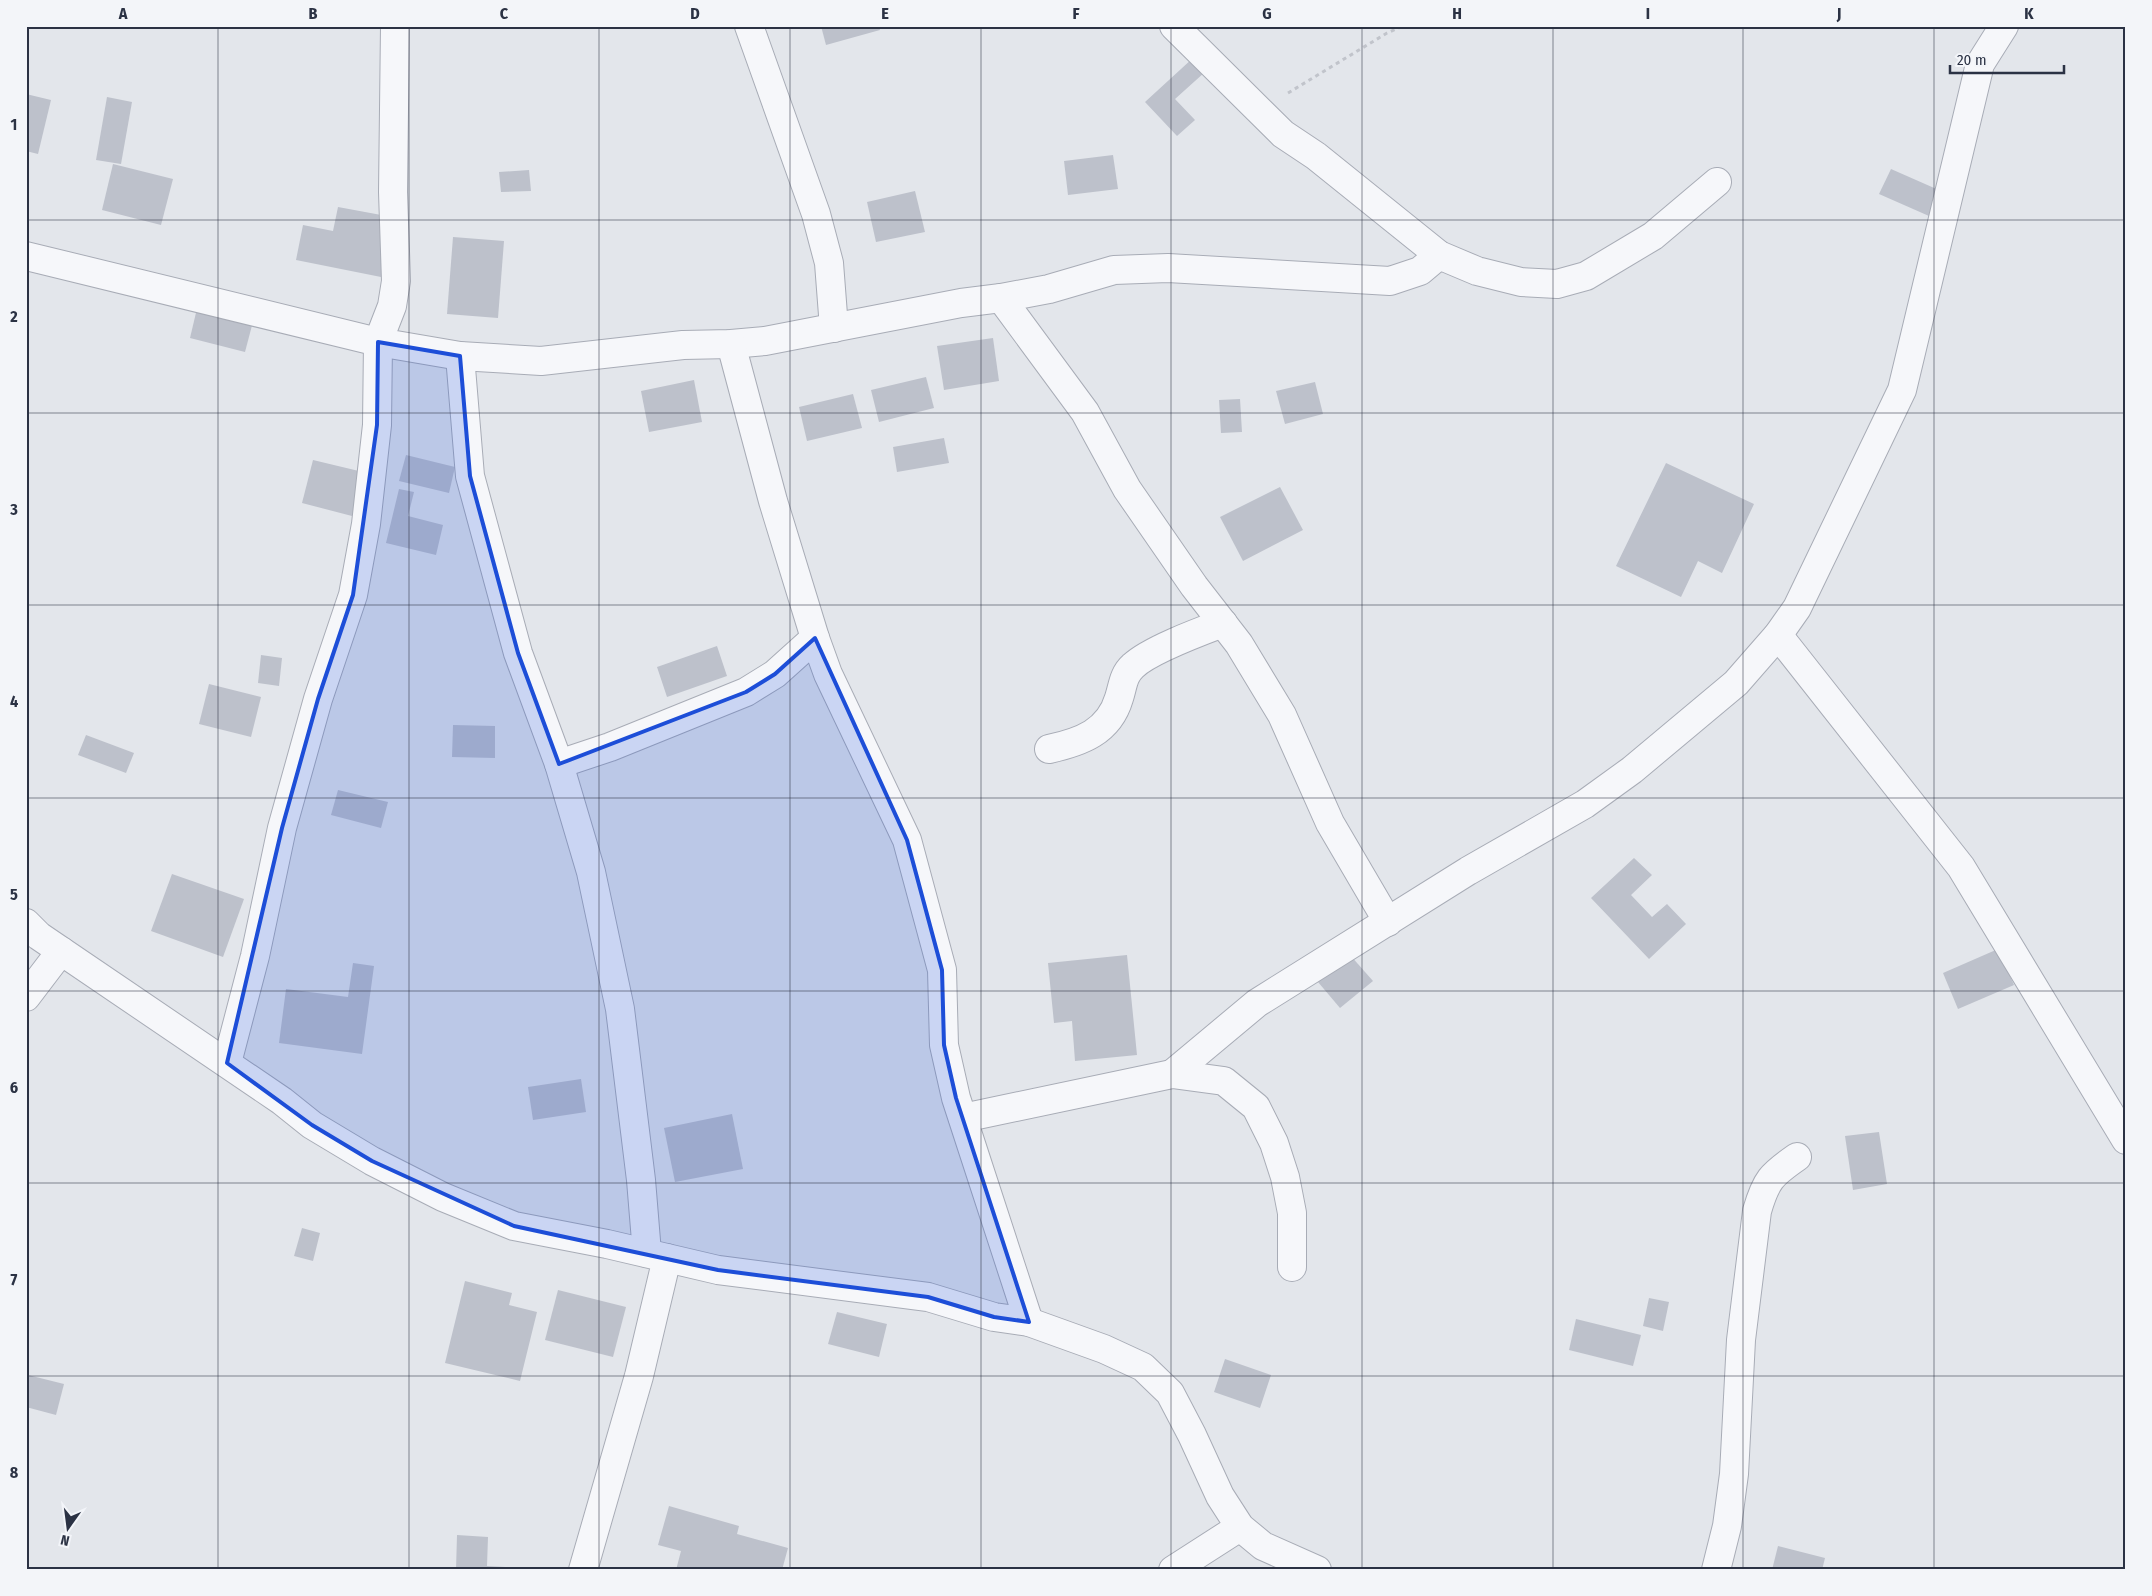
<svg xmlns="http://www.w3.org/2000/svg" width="2152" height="1596" viewBox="0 0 2152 1596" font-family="'Fira Sans Condensed',sans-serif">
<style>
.building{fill:#bdc1cb}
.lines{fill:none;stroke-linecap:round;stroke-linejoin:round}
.street-casing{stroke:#a8acb6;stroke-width:30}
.path{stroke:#c1c4cb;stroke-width:3;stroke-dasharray:4 4;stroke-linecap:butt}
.street{stroke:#f6f7fa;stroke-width:28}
.marked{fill:#1d4ed8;fill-opacity:0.2;stroke:#1d4ed8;stroke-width:4;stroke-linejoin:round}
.grid{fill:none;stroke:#2b3244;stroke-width:1;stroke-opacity:0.55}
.neatline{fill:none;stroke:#2b3244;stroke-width:2}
.grid-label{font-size:16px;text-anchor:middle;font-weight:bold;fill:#2b3244}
</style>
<rect width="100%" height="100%" fill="#e3e6eb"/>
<g class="building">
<path d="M821,26H879L880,30L826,45Z"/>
<path d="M1193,58L1205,72L1175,99L1195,120L1177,136L1145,102Z"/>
<path d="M26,94L51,100L38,154L26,151Z"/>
<path d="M107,97L132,102L121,164L96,160Z"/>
<path d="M1113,155L1118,189L1068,195L1064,161Z"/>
<path d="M113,164L173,179L161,225L102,210Z"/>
<path d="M1891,169L1941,191L1929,216L1879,194Z"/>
<path d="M529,170L531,191L501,192L499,172Z"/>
<path d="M915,191L925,232L876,242L867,202Z"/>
<path d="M338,207L392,217L381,277L296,260L303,225L333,231Z"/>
<path d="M453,237L504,241L498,318L447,314Z"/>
<path d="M199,300L255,314L245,352L190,338Z"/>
<path d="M993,338L999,381L944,390L937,346Z"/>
<path d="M926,377L934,408L879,422L871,390Z"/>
<path d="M694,380L702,422L649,432L641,391Z"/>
<path d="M1315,382L1323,414L1285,424L1276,391Z"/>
<path d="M853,394L862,428L807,441L799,407Z"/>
<path d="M1240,399L1242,432L1221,433L1219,400Z"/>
<path d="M944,438L949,463L897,472L893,447Z"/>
<path d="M406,455L455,467L449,493L399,481Z"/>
<path d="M313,460L363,472L352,516L302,503Z"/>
<path d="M1666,463L1754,504L1722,573L1698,561L1681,597L1616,566Z"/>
<path d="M1280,487L1303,530L1243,561L1220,517Z"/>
<path d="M399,489L414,492L408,516L443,525L436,555L386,543Z"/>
<path d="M717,646L727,676L667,697L657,667Z"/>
<path d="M261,655L282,658L279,686L258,683Z"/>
<path d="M209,684L261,697L251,737L199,724Z"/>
<path d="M453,725L495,726V758L452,757Z"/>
<path d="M86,735L134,753L126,773L78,755Z"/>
<path d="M338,790L388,802L381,828L331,815Z"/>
<path d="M1634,858L1652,875L1631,895L1652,917L1667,904L1686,924L1649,959L1591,898Z"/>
<path d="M172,874L244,899L223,957L151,931Z"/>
<path d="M1998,949L2014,985L1958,1009L1943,973Z"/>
<path d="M1127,955L1137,1055L1075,1061L1072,1021L1054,1023L1048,963Z"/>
<path d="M1350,955L1373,981L1340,1008L1318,982Z"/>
<path d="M353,963L374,966L362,1054L279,1043L286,989L348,997Z"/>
<path d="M581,1079L586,1112L533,1120L528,1087Z"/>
<path d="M732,1114L743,1169L675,1182L664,1128Z"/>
<path d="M1879,1132L1887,1184L1853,1190L1845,1136Z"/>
<path d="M302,1228L320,1233L313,1261L294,1256Z"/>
<path d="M465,1281L512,1293L509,1305L537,1312L520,1381L445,1363Z"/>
<path d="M558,1290L626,1307L613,1357L545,1340Z"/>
<path d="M1649,1298L1669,1302L1663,1331L1643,1326Z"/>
<path d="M837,1312L887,1324L879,1357L828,1344Z"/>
<path d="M1576,1319L1641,1335L1633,1366L1569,1350Z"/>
<path d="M1225,1359L1271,1375L1260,1408L1214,1392Z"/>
<path d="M28,1375L64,1384L56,1415L26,1407Z"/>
<path d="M669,1506L739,1526L737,1534L788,1548L782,1570H676L681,1551L658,1545Z"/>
<path d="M457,1535L488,1537L487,1566L557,1570H456Z"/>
<path d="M1778,1546L1825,1558L1822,1570H1772Z"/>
</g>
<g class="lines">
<defs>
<g id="street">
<path d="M749,26L816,214L829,263L834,328"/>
<path d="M1174,26L1283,134L1316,156L1439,255L1477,271L1521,282L1557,284L1586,276L1653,236L1717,182"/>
<path d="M26,256L378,342L460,356L541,361L683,345L731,344L765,341L961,303L1001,298L1049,289L1114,270L1168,268L1390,281L1420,271L1439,255"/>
<path d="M1001,298L1085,412L1127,489L1194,586L1239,644L1282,715L1330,823L1388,922"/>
<path d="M731,344L773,501L815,638L828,674L907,840L942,970L944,1045L956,1098L1029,1322"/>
<path d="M460,356L470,476L518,653L559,764L591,872L620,1009L641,1180L647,1253"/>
<path d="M1778,635L1961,867L2126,1140"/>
<path d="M1049,749C1081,742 1109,732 1119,698C1123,686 1123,675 1133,666C1150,650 1199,632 1223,623"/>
<path d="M559,764L610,747L746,692L775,674L815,638"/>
<path d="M26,923L39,936L282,1101L312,1125L372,1161L443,1197L514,1226L607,1244L718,1270L928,1297L994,1317L1029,1322L1104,1349L1143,1367L1170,1393L1192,1435L1220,1496L1240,1527L1263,1546L1317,1570"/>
<path d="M26,997L61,951"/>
<path d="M227,1063L255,956L282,828L318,699L353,595L366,524L377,425L378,342L392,306L396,281L393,192L395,26"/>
<path d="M1172,1074L1257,1003L1468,871L1585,804L1632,770L1736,683L1778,635L1797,608L1902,390L1980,64L2004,26"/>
<path d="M963,1118L1172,1074L1224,1081L1256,1107L1274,1143L1285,1177L1292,1213V1267"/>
<path d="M583,1570L639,1376L667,1258"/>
<path d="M1173,1570L1240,1527"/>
<path d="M1716,1570L1727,1526L1734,1474L1741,1340L1757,1211C1766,1180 1771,1175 1797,1157"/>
</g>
</defs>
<use href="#street" class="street-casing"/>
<path class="path" d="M1288,93L1387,33L1403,26"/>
<use href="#street" class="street"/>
</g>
<path class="marked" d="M378,342L460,356L470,476L518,653L559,764L746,692L775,674L815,638L907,840L942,970L944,1045L956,1098L1029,1322L994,1317L928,1297L718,1270L514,1226L372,1161L312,1125L227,1063L282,828L318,699L353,595L377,425Z"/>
<path class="grid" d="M218,26V1570M409,26V1570M599,26V1570M790,26V1570M981,26V1570M1171,26V1570M1362,26V1570M1553,26V1570M1743,26V1570M1934,26V1570M26,220H2126M26,413H2126M26,605H2126M26,798H2126M26,991H2126M26,1183H2126M26,1376H2126"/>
<rect width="2152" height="1596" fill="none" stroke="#f3f5f9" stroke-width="55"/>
<g transform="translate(68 1528) rotate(194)" stroke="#f3f5f9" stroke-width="4" paint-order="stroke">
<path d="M0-4L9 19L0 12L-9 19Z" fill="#2b3244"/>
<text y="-8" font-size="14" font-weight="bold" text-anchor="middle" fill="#2b3244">N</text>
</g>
<path d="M1950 65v8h114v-8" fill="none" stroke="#2b3244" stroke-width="2.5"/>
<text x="1957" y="65" font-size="15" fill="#2b3244" stroke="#f3f5f9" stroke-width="4" paint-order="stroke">20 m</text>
<rect x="28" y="28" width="2096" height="1540" class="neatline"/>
<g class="grid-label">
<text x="123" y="19">A</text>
<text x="313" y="19">B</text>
<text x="504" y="19">C</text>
<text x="695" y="19">D</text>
<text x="885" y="19">E</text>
<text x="1076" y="19">F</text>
<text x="1267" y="19">G</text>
<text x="1457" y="19">H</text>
<text x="1648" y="19">I</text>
<text x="1839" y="19">J</text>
<text x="2029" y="19">K</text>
<text x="14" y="130">1</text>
<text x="14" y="322">2</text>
<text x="14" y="515">3</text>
<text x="14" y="707">4</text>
<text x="14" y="900">5</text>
<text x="14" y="1093">6</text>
<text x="14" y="1285">7</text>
<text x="14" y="1478">8</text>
</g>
</svg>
